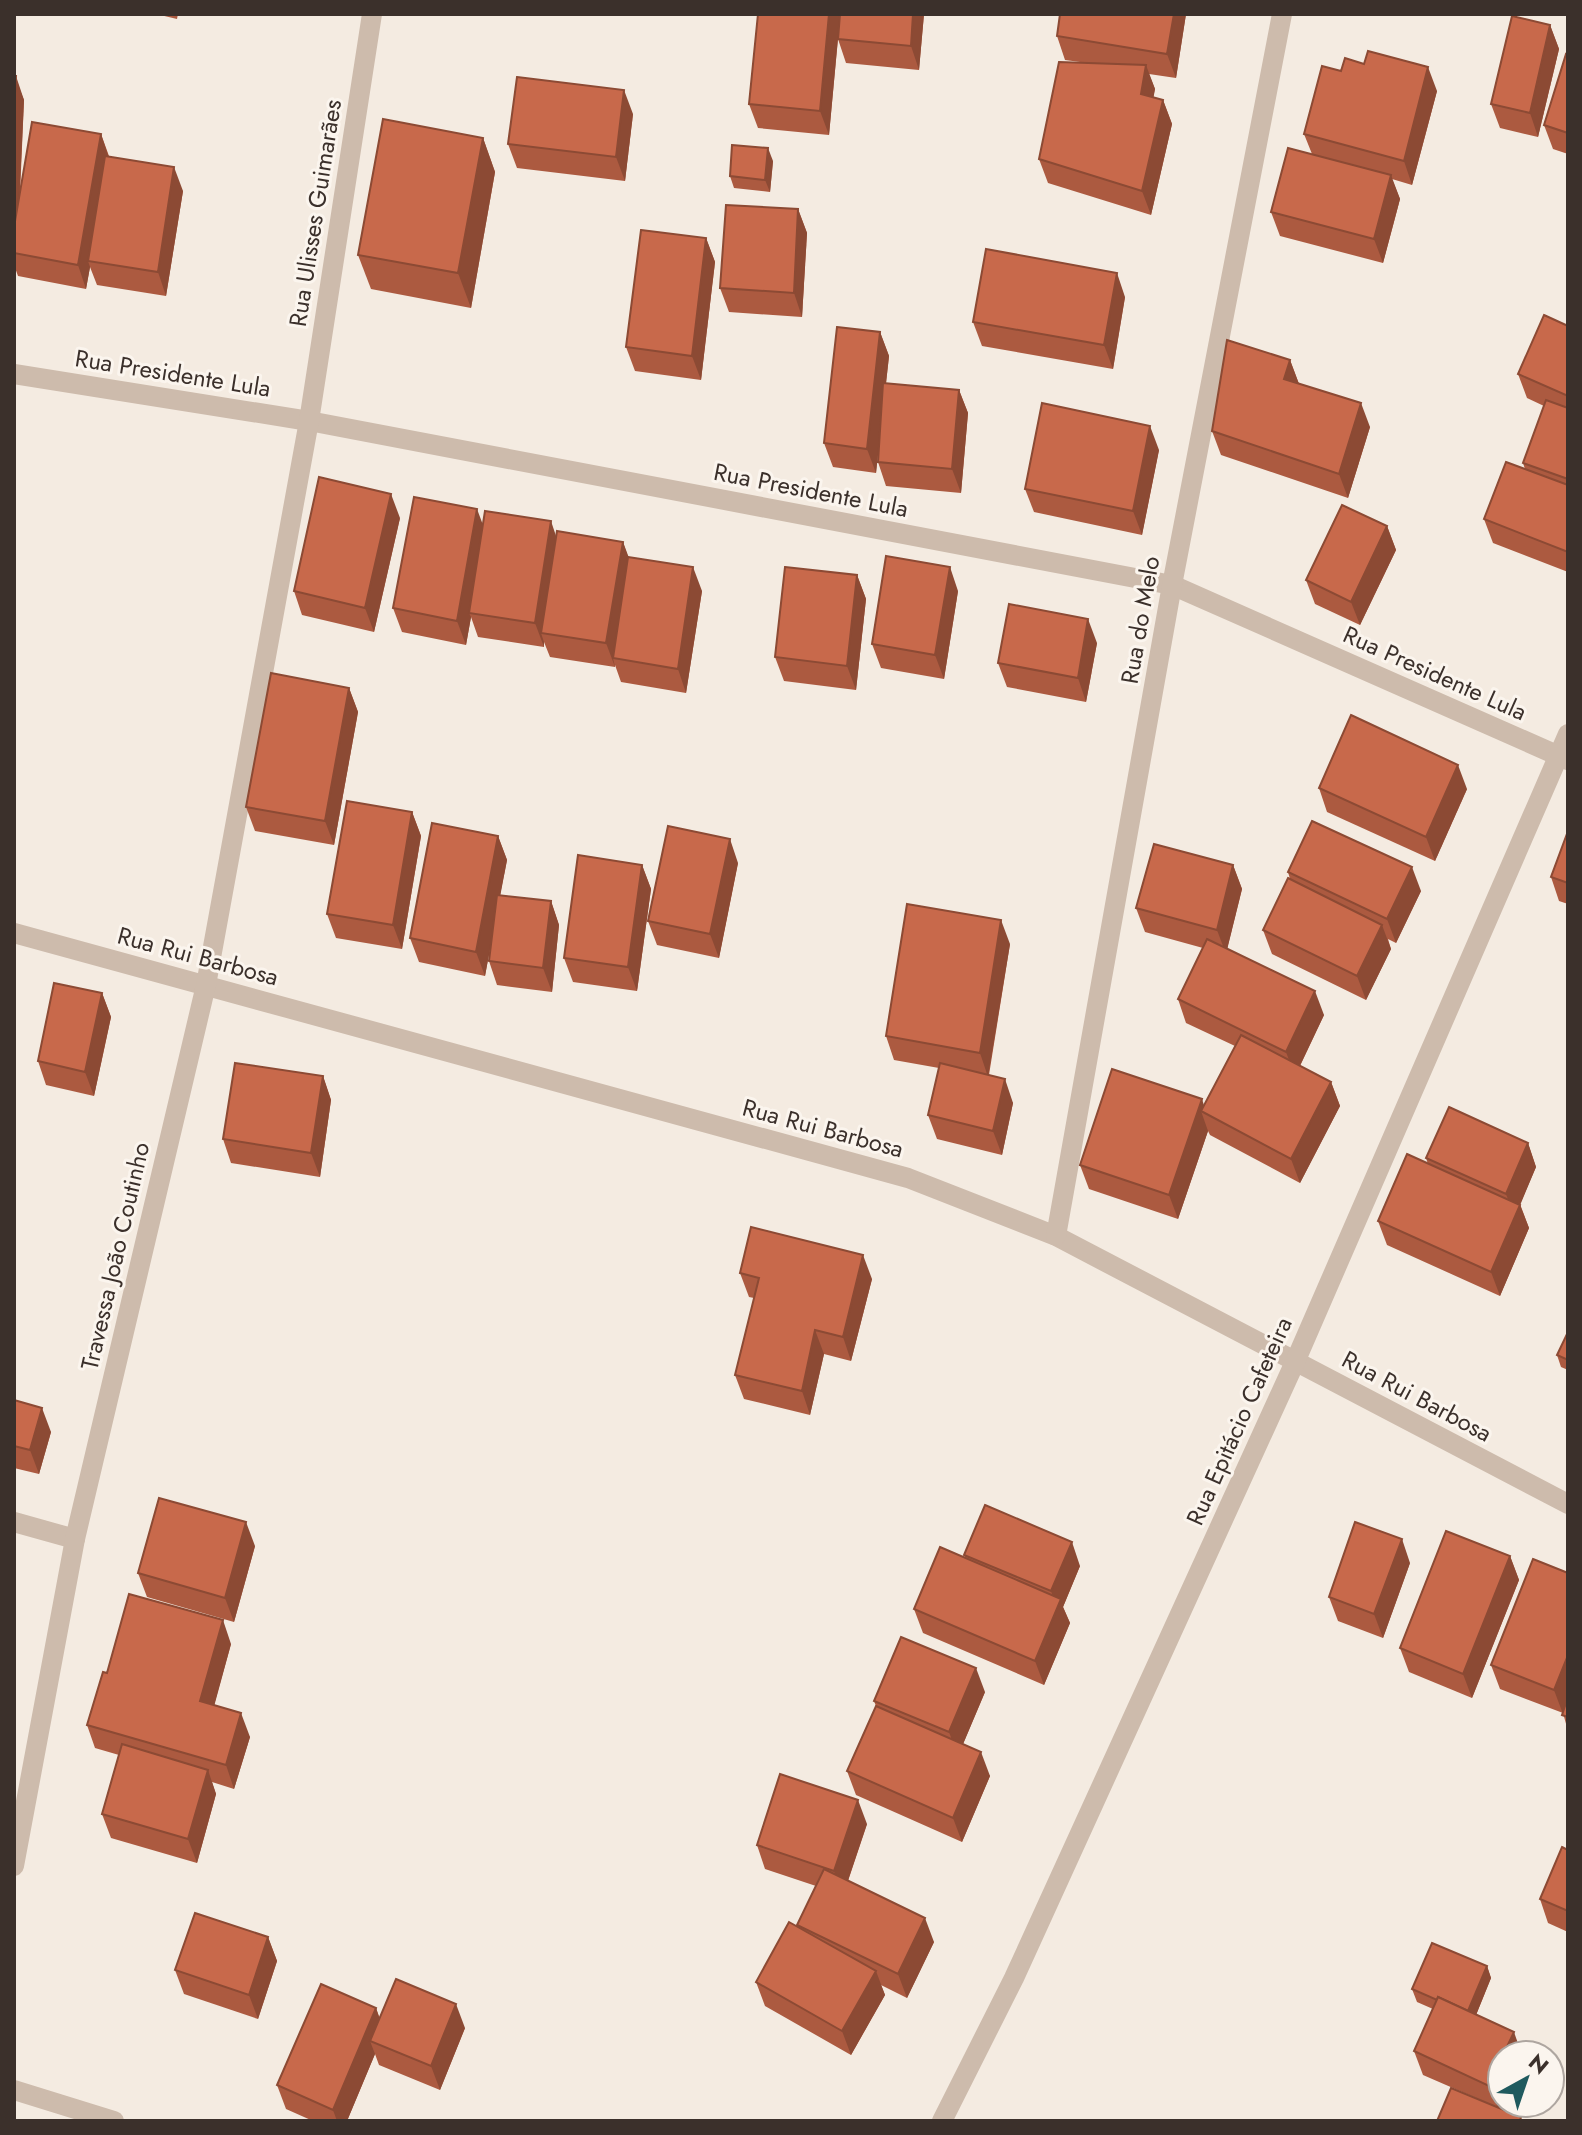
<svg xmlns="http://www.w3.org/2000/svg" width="1582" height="2135" viewBox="0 0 1582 2135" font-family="Jost,sans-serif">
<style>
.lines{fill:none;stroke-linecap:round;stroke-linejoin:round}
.street{stroke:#cdbbac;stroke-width:20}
.wall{fill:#ac5a40}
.shaded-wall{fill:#8c4a34}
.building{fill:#c8694b;stroke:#8c4a34;stroke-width:2}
.labels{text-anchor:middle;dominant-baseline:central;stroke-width:6;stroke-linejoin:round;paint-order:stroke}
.street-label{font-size:24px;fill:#3b302b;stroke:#fbf5ee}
</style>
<rect width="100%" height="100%" fill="#f4ebe1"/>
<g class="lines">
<g class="street">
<path d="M14,374L309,421L1172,585L1568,760"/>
<path d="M14,933L908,1178L1056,1236L1568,1504"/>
<path d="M1056,1236L1172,585L1282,14"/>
<path d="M14,1522L75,1539"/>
<path d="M14,1866L75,1539L206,985L309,421L372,14"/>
<path d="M14,2090L114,2121"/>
<path d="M942,2121L1014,1978L1295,1362L1568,734"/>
</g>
</g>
<g class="wall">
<path d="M156,14H178L177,19Z"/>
<path d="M758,14H839L840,16L924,14L919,70L846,63L838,39L839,28L829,135L758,128L749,104Z"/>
<path d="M1060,14H1186L1176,78L1149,74L1155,89L1153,97L1163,100L1172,124L1151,215L1048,183L1039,159L1080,62L1065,60L1057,36Z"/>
<path d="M1550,25L1559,49L1538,137L1500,128L1491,104Z"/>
<path d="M1568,55V154L1553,149L1544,125Z"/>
<path d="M1341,71L1437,91L1412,185L1392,179L1400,199L1383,263L1280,236L1271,212L1312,154L1304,134Z"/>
<path d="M14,76L24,100L20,194L101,134L109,156L183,191L166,296L97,285L90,267L86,289L18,276L14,265Z"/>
<path d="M633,114L625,181L517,168L508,144Z"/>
<path d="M483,138L495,172L471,308L371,289L358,255Z"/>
<path d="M773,161L770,192L734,188L730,176Z"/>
<path d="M798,209L807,233L802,317L729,312L720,288Z"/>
<path d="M706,238L715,262L701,380L635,371L626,347Z"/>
<path d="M1125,297L1113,369L982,346L973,322Z"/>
<path d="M1568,326V572L1493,543L1484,519L1525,469L1523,463L1544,406L1527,398L1518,374Z"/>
<path d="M880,332L889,356L886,383L959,390L968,413L961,493L886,486L878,462L879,441L876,473L833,467L824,443Z"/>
<path d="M1290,360L1299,384L1370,427L1348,498L1221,455L1212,431Z"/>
<path d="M1159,450L1142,535L1034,512L1025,489Z"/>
<path d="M400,518L374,632L302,615L294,591Z"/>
<path d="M483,525L556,536L623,542L628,557L702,591L686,693L621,682L615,665V667L550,657L544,642V647L478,637L471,617L466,645L402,632L393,608Z"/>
<path d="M1387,526L1396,550L1360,625L1315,604L1306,580Z"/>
<path d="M857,575L866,599L856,690L784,681L775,657Z"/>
<path d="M958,591L944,679L881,668L872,644Z"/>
<path d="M1097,643L1086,702L1007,687L998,663Z"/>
<path d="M349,688L358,712L334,845L255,831L246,807Z"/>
<path d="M1319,788L1467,789L1435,861L1327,812Z"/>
<path d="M412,812L421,836L402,949L336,938L327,914Z"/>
<path d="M1568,831V904L1559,901L1551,877Z"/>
<path d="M498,836L507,860L500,895L551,901L559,925L552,992L497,985L489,961L490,948L485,976L419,962L410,938Z"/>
<path d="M738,863L719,958L657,945L648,921Z"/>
<path d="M642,865L651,889L637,991L573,982L564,958Z"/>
<path d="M1233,865L1242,889L1227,949L1324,1015L1300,1066L1331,1082L1340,1106L1300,1183L1210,1135L1208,1131L1178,1219L1089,1189L1080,1165L1204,1105L1235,1046L1186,1023L1178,999L1203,948L1145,932L1136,908Z"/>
<path d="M1288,872L1421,891L1396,943L1388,939L1391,949L1366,1000L1272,954L1263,930L1290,879Z"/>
<path d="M1010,944L989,1075L1013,1103L1002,1155L937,1139L928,1115L939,1068L894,1060L886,1036Z"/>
<path d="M102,993L111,1017L94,1096L46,1085L38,1061Z"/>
<path d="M323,1076L331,1100L320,1177L231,1163L223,1139Z"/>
<path d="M1528,1143L1536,1167L1520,1204L1529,1228L1500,1296L1387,1245L1378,1221L1428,1164L1426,1158Z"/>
<path d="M740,1273L872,1279L851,1361L824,1354L810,1415L744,1399L735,1375L754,1298L749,1297Z"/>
<path d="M1568,1332V1370L1561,1367L1557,1355Z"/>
<path d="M14,1400L51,1432L39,1474L14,1468Z"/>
<path d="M255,1546L234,1622L147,1597L138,1573Z"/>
<path d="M964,1555L1080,1566L1063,1607L1070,1623L1044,1685L923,1633L914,1609L965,1558Z"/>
<path d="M1510,1556L1519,1580L1472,1698L1409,1672L1400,1648Z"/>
<path d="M1410,1563L1383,1638L1338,1621L1329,1597Z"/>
<path d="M1568,1573V1731L1563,1713L1500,1689L1491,1665Z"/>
<path d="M231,1644L214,1705L250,1737L234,1789L212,1782L216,1794L197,1863L111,1838L102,1814L119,1755L95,1748L87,1725L107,1673Z"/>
<path d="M985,1692L963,1744L990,1776L962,1842L856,1795L847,1771L876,1706L874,1701Z"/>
<path d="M867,1824L848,1881L934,1942L907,1998L881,1985L885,1995L851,2055L765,2006L756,1982L798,1927L797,1925L816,1886L765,1869L757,1845Z"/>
<path d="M1568,1850V1932L1548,1923L1540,1899Z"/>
<path d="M268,1937L277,1961L258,2019L184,1994L175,1970Z"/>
<path d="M1487,1966L1491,1978L1476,2015L1499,2108L1423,2075L1414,2051L1433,2009L1417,2002L1412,1989Z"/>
<path d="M376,2008L380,2019L465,2028L440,2090L379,2065L375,2054L347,2121H313L286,2109L277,2085Z"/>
</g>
<g class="shaded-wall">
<path d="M829,14H839L840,16L829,135L820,111Z"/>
<path d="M913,14H924L919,70L911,46Z"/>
<path d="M1174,14H1186L1176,78L1167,54Z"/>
<path d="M1550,25L1559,49L1538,137L1530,113Z"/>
<path d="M1146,65L1155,89L1150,118L1141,94Z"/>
<path d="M1428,67L1437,91L1412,185L1404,161Z"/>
<path d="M16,76L24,100L18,226L14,214V108Z"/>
<path d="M624,90L633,114L625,181L616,157Z"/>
<path d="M1163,100L1172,124L1151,215L1142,191Z"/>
<path d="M101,134L109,158L88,261L90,267L86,289L78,265Z"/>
<path d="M483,138L495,172L471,308L458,273Z"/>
<path d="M768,148L773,161L770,192L765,180Z"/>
<path d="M174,167L183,191L166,296L158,272Z"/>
<path d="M1391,175L1400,199L1383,263L1374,239Z"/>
<path d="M798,209L807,233L802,317L794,293Z"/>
<path d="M706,238L715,262L701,380L692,356Z"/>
<path d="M1117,273L1125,297L1113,369L1104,345Z"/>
<path d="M880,332L889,356L876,473L867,449Z"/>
<path d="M1290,360L1299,384L1284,379Z"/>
<path d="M959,390L968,413L961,493L952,469Z"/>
<path d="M1361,403L1370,427L1348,498L1339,474Z"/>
<path d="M1150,426L1159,450L1142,535L1133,511Z"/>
<path d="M391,494L400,518L374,632L365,608Z"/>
<path d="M477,509L486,533L469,613L471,617L466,645L457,621Z"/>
<path d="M551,521L559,545L541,633L544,642V647L535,623Z"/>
<path d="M1387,526L1396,550L1360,625L1351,602Z"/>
<path d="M623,542L632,566L613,658L615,667L606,643Z"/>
<path d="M693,567L702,591L686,693L678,669Z"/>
<path d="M950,567L958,591L944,679L935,655Z"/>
<path d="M857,575L866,599L856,690L847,666Z"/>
<path d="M1088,619L1097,643L1086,702L1078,678Z"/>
<path d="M349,688L358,712L334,845L325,821Z"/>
<path d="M1458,765L1467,789L1435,861L1426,837Z"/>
<path d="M412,812L421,836L402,949L393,925Z"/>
<path d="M498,836L507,860L485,976L476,952Z"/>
<path d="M730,839L738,863L719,958L710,934Z"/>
<path d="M642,865L651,889L637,991L628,967Z"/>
<path d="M1233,865L1242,889L1226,954L1217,930Z"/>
<path d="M1412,867L1421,891L1396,943L1387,919Z"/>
<path d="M551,901L559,925L552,992L543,968Z"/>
<path d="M1001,920L1010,944L988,1077L980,1053Z"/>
<path d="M1382,925L1391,949L1366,1000L1357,976Z"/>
<path d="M1315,991L1324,1015L1295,1076L1286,1052Z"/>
<path d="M102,993L111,1017L94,1096L85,1072Z"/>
<path d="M323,1076L331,1100L320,1177L311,1153Z"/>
<path d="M1005,1079L1013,1103L1002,1155L993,1131Z"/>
<path d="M1331,1082L1340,1106L1300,1183L1291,1159Z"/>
<path d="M1202,1099L1207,1115L1201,1111L1208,1131L1178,1219L1169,1195Z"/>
<path d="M1528,1143L1536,1167L1516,1215L1520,1205L1529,1228L1500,1296L1491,1272L1515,1218L1506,1194Z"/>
<path d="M863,1255L872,1279L851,1361L843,1337Z"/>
<path d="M815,1330L824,1354L810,1415L802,1391Z"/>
<path d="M42,1408L51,1432L39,1474L30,1450Z"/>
<path d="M246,1522L255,1546L234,1622L225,1598Z"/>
<path d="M1402,1539L1410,1563L1383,1638L1374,1614Z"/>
<path d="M1072,1542L1080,1566L1063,1607L1070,1623L1044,1685L1035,1661L1057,1608L1051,1591Z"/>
<path d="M1510,1556L1519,1580L1472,1698L1463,1674Z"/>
<path d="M223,1620L231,1644L209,1725L200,1701Z"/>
<path d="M1568,1655V1701L1563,1714L1554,1690Z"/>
<path d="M976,1668L985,1692L958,1756L949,1732Z"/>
<path d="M241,1713L250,1737L234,1789L226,1765Z"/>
<path d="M981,1752L990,1776L962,1842L953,1818Z"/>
<path d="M208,1770L216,1794L197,1863L188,1839Z"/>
<path d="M858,1800L867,1824L843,1895L834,1871Z"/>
<path d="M925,1918L934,1942L907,1998L898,1974Z"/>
<path d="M268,1937L277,1961L258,2019L249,1995Z"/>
<path d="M1487,1966L1491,1978L1472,2025L1468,2012Z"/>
<path d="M876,1971L885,1995L851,2055L842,2031Z"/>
<path d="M456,2004L465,2028L440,2090L431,2066Z"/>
<path d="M376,2008L384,2032L370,2041L375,2054L347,2121H337L333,2110Z"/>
<path d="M1514,2032L1522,2055H1503Z"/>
<path d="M1502,2057V2100L1498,2109L1489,2086Z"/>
</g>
<g class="building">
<path d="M758,14H829L820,111L749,104Z"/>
<path d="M840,14H913L911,46L838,39Z"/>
<path d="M1060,14H1174L1167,54L1057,36Z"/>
<path d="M1512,16L1550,25L1530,113L1491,104Z"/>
<path d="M1368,51L1428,67L1404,161L1304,134L1322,66L1341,71L1345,58L1364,64Z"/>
<path d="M1566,54L1568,55V133L1544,125Z"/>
<path d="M1059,62L1146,65L1141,94L1163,100L1142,191L1039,159Z"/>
<path d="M14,76H16L14,108Z"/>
<path d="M517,77L624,90L616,157L508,144Z"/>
<path d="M383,119L483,138L458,273L358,255Z"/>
<path d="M32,122L101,134L78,265L14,253V227Z"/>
<path d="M732,145L768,148L765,180L730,176Z"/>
<path d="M1288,148L1391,175L1374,239L1271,212Z"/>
<path d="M105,156L174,167L158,272L88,261Z"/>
<path d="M726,205L798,209L794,293L720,288Z"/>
<path d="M641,230L706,238L692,356L626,347Z"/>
<path d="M986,249L1117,273L1104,345L973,322Z"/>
<path d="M1544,315L1568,326V396L1518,374Z"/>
<path d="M837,327L880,332L867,449L824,443Z"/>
<path d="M1227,340L1290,360L1284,379L1361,403L1339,474L1212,431Z"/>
<path d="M883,383L959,390L952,469L878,462Z"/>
<path d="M1546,400L1568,408V479L1523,463Z"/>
<path d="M1042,403L1150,426L1133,511L1025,489Z"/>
<path d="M1506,462L1568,485V552L1484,519Z"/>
<path d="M319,477L391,494L365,608L294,591Z"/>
<path d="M414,497L477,509L457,621L393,608Z"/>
<path d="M1342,505L1387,526L1351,602L1306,580Z"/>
<path d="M485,511L551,521L535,623L469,613Z"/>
<path d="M557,531L623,542L606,643L541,633Z"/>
<path d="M886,556L950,567L935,655L872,644Z"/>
<path d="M628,557L693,567L678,669L613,658Z"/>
<path d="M785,567L857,575L847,666L775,657Z"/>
<path d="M1009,604L1088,619L1078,678L998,663Z"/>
<path d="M271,673L349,688L325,821L246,807Z"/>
<path d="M1351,715L1458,765L1426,837L1319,788Z"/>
<path d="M347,801L412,812L393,925L327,914Z"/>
<path d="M1312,821L1412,867L1387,919L1288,872Z"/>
<path d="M432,823L498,836L476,952L410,938Z"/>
<path d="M668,826L730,839L710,934L648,921Z"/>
<path d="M1568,831V883L1551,877Z"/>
<path d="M1154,844L1233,865L1217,930L1136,908Z"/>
<path d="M578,855L642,865L628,967L564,958Z"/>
<path d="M1288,878L1382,925L1357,976L1263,930Z"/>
<path d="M497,895L551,901L543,968L489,961Z"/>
<path d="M907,904L1001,920L980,1053L886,1036Z"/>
<path d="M1207,939L1315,991L1286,1052L1178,999Z"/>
<path d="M54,983L102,993L85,1072L38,1061Z"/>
<path d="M1241,1035L1331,1082L1291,1159L1201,1111Z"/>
<path d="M235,1063L323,1076L311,1153L223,1139Z"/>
<path d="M940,1063L1005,1079L993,1131L928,1115Z"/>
<path d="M1112,1069L1202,1099L1169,1195L1080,1165Z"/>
<path d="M1449,1107L1528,1143L1506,1194L1426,1158Z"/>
<path d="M1407,1154L1520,1205L1491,1272L1378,1221Z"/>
<path d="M751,1227L863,1255L843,1337L815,1330L802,1391L735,1375L759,1278L740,1273Z"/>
<path d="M1568,1332V1360L1557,1355Z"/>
<path d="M14,1400L42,1408L30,1450L14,1446Z"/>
<path d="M159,1498L246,1522L225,1598L138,1573Z"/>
<path d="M985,1505L1072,1542L1051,1591L964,1555Z"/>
<path d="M1355,1522L1402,1539L1374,1614L1329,1597Z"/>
<path d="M1446,1531L1510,1556L1463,1674L1400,1648Z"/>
<path d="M940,1547L1061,1599L1035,1661L914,1609Z"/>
<path d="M1533,1559L1568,1573V1655L1554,1690L1491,1665Z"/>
<path d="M129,1594L223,1620L200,1701L241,1713L226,1765L87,1725L103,1672L107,1673Z"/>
<path d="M901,1637L976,1668L949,1732L874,1701Z"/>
<path d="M1568,1697V1717L1562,1715Z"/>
<path d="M876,1706L981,1752L953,1818L847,1771Z"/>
<path d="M122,1744L208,1770L188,1839L102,1814Z"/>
<path d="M780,1774L858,1800L834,1871L757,1845Z"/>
<path d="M1562,1847L1568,1850V1911L1540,1899Z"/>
<path d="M824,1869L925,1918L898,1974L797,1925Z"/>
<path d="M195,1913L268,1937L249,1995L175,1970Z"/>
<path d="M789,1922L876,1971L842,2031L756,1982Z"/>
<path d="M1432,1943L1487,1966L1468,2011L1438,1997L1437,2000L1412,1989Z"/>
<path d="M396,1979L456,2004L431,2066L370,2041Z"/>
<path d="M321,1984L376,2008L333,2110L277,2085Z"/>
<path d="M1438,1997L1514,2032L1503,2055H1502L1489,2086L1414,2051Z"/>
<path d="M1451,2088L1521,2117L1520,2121H1437Z"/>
</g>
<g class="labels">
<g class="street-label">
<text transform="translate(315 213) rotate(-81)">Rua Ulisses Guimarães</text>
<text transform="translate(173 373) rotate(9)">Rua Presidente Lula</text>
<text transform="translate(811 490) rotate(11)">Rua Presidente Lula</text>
<text transform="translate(1140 620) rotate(-80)">Rua do Melo</text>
<text transform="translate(1435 673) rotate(24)">Rua Presidente Lula</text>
<text transform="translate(198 956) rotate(15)">Rua Rui Barbosa</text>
<text transform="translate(823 1128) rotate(15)">Rua Rui Barbosa</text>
<text transform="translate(115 1256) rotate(-77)">Travessa João Coutinho</text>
<text transform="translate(1417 1396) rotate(28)">Rua Rui Barbosa</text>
<text transform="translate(1239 1421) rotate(-66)">Rua Epitácio Cafeteira</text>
</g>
</g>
<rect width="1582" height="2135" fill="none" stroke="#3b302b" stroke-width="32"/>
<g transform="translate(1526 2079) rotate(40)"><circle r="38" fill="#fbf5ee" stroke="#aea6a0" stroke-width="2"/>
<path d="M0-6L14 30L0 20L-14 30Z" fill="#1f5a5e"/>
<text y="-12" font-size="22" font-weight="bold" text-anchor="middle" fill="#3b302b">N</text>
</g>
</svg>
